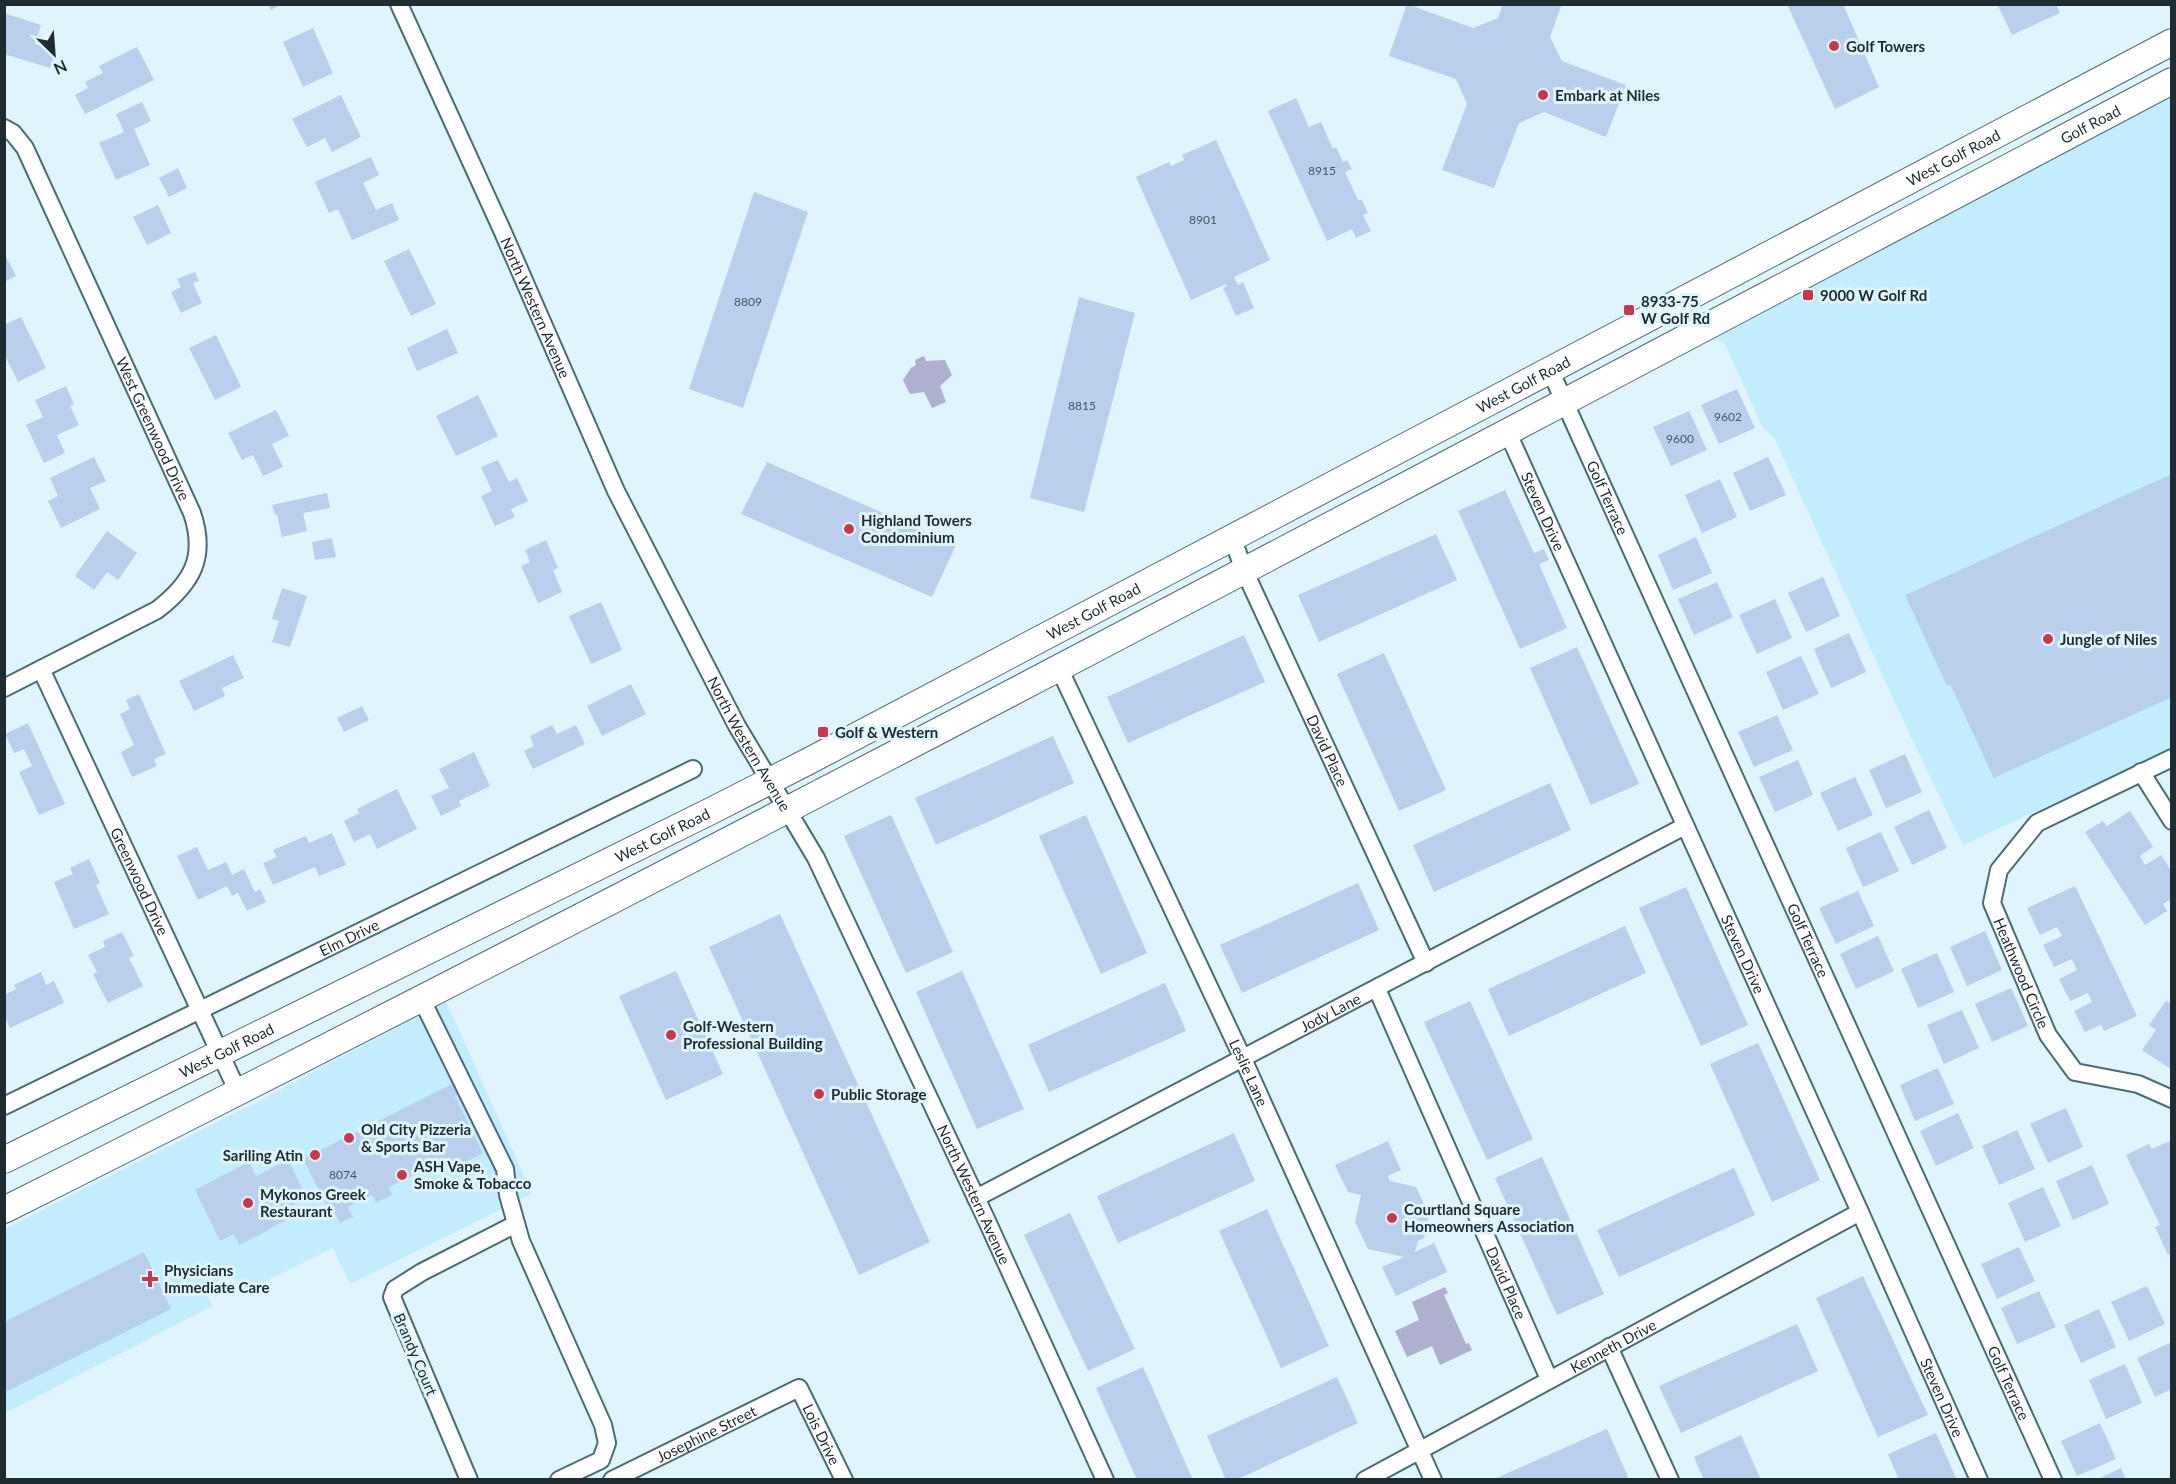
<svg xmlns="http://www.w3.org/2000/svg" width="2176" height="1484" viewBox="0 0 2176 1484" font-family="Lato,sans-serif">
<style>
.built{fill:#c1edff}
.water{fill:#afafcf}
.building{fill:#b9d0ec}
.lines{fill:none;stroke-linecap:round;stroke-linejoin:round}
.street-casing{stroke:#4b6b77;stroke-width:20}
.primary-casing{stroke:#4b6b77;stroke-width:28}
.street{stroke:#fff;stroke-width:16}
.primary{stroke:#fff;stroke-width:26}
.poi-dot{fill:#c8384d;stroke:#dff4fc;stroke-width:2}
.labels{text-anchor:middle;dominant-baseline:central;stroke-width:6;stroke-linejoin:round;paint-order:stroke}
.number-label{font-size:12px;fill:#455560}
.poi-label{font-size:15px;font-weight:bold;fill:#1e2c31;stroke:#dff4fc;text-anchor:start}
.street-label{font-size:15px;fill:#1e2c31;stroke:#dff4fc}
</style>
<rect width="100%" height="100%" fill="#dff4fc"/>
<g class="built">
<path d="M2171,94V749L1963,845L1903,720L1774,437L1763,428L1725,344L1718,340L1708,339Z"/>
<path d="M446,1001L532,1194L350,1284L333,1248L242,1293L232,1273L204,1289L212,1306L5,1413V1229L263,1099Z"/>
</g>
<g class="water">
<path d="M924,356L926,361L945,360L952,375L940,386L946,402L932,408L924,392L910,394L903,380L911,368L916,365L915,360Z"/>
<path d="M1445,1287L1448,1293L1444,1295L1466,1344L1469,1343L1472,1350L1440,1365L1432,1346L1407,1357L1395,1331L1419,1320L1412,1302Z"/>
</g>
<g class="building">
<path d="M268,4H282L271,10Z"/>
<path d="M1407,4L1473,28L1498,18L1503,4H1562L1550,37L1562,61L1626,85L1606,137L1544,112L1519,123L1494,188L1442,170L1467,104L1456,79L1389,56Z"/>
<path d="M1787,4H1843L1879,87L1835,109Z"/>
<path d="M1997,4H2056L2060,13L2012,35Z"/>
<path d="M4,13L41,25L35,44L56,50L50,68L4,54Z"/>
<path d="M313,28L333,73L303,87L283,42Z"/>
<path d="M137,47L154,80L85,114L75,95L88,88L85,82L103,73L99,66Z"/>
<path d="M341,95L361,137L332,152L325,138L307,147L292,119Z"/>
<path d="M1296,98L1309,127L1321,122L1333,149L1336,147L1343,162L1347,160L1352,169L1345,172L1358,200H1362L1368,213L1363,215L1371,231L1356,238L1352,229L1327,241L1268,111Z"/>
<path d="M142,102L151,121L134,129L150,165L116,180L99,143L124,132L116,114Z"/>
<path d="M1216,140L1270,260L1234,277L1238,285L1243,282L1254,308L1236,316L1223,288L1227,286L1226,284L1191,300L1136,177L1169,162L1171,166L1184,160L1182,155Z"/>
<path d="M371,157L379,175L363,183L376,210L392,203L399,220L352,240L338,209L329,213L315,182Z"/>
<path d="M178,168L187,188L169,197L159,178Z"/>
<path d="M754,192L808,212L743,408L689,389Z"/>
<path d="M158,205L171,233L147,245L133,217Z"/>
<path d="M409,249L436,304L411,316L384,261Z"/>
<path d="M4,253L16,276L4,282Z"/>
<path d="M195,272L199,281L193,283L202,303L181,313L171,292L181,287L177,279Z"/>
<path d="M1079,297L1135,313L1084,512L1030,498Z"/>
<path d="M21,317L46,368L18,382L4,354V325Z"/>
<path d="M447,329L458,353L417,371L407,348Z"/>
<path d="M216,335L241,387L215,400L189,348Z"/>
<path d="M66,386L74,404L70,406L79,425L57,435L65,453L44,463L26,425L43,417L35,400Z"/>
<path d="M1737,389L1755,428L1719,444L1701,405Z"/>
<path d="M478,395L498,436L456,456L436,416Z"/>
<path d="M276,410L289,436L272,444L283,467L263,476L253,455L242,460L228,433Z"/>
<path d="M1689,411L1707,450L1671,466L1653,427Z"/>
<path d="M94,457L106,481L90,488L100,509L61,528L48,501L58,496L50,478Z"/>
<path d="M1768,457L1786,495L1750,511L1733,473Z"/>
<path d="M498,460L509,482L517,478L528,501L511,509L515,517L495,526L481,496L492,491L481,467Z"/>
<path d="M767,462L956,545L932,597L741,514Z"/>
<path d="M2172,474V697L1994,778L1950,684L1947,686L1905,595Z"/>
<path d="M1720,479L1737,517L1702,533L1685,495Z"/>
<path d="M1505,490L1534,553L1544,549L1549,560L1539,564L1567,628L1520,649L1458,511Z"/>
<path d="M327,493L330,508L303,513L307,531L282,537L277,515H275L272,505Z"/>
<path d="M107,531L137,553L118,580L107,572L94,590L75,576Z"/>
<path d="M1436,534L1457,580L1319,642L1298,595Z"/>
<path d="M1696,537L1712,573L1673,590L1658,555Z"/>
<path d="M332,538L336,557L315,560L312,542Z"/>
<path d="M546,540L558,568L553,570L562,592L538,603L521,566L530,562L525,550Z"/>
<path d="M1823,577L1840,616L1806,632L1788,593Z"/>
<path d="M1717,582L1733,617L1694,635L1678,599Z"/>
<path d="M282,588L307,596L290,647L272,642L279,621L272,619Z"/>
<path d="M1775,599L1792,638L1757,654L1739,615Z"/>
<path d="M601,602L622,650L591,664L569,616Z"/>
<path d="M1849,633L1866,672L1831,688L1814,649Z"/>
<path d="M1244,635L1265,682L1128,743L1107,697Z"/>
<path d="M1577,647L1639,784L1591,805L1530,668Z"/>
<path d="M1384,653L1446,790L1399,811L1337,674Z"/>
<path d="M233,655L244,678L222,688L225,696L194,711L179,681Z"/>
<path d="M1801,656L1819,694L1783,710L1766,672Z"/>
<path d="M631,684L646,714L602,736L587,706Z"/>
<path d="M139,694L166,754L154,759L157,766L132,777L121,752L134,745L120,714L130,709L126,700Z"/>
<path d="M362,706L369,720L344,732L337,718Z"/>
<path d="M1777,715L1793,750L1754,767L1738,732Z"/>
<path d="M28,723L65,804L39,815L19,772L32,766L24,749L14,753L5,734Z"/>
<path d="M552,725L557,734L576,725L585,744L533,769L524,751L534,746L530,736Z"/>
<path d="M1053,736L1074,783L936,845L915,798Z"/>
<path d="M474,752L490,786L459,801L461,806L441,816L431,796L449,788L439,769Z"/>
<path d="M1905,754L1922,792L1886,808L1869,770Z"/>
<path d="M1798,760L1813,795L1775,812L1759,777Z"/>
<path d="M1855,777L1873,815L1838,831L1820,793Z"/>
<path d="M1550,783L1571,830L1434,892L1413,845Z"/>
<path d="M397,789L417,829L377,849L370,834L354,842L344,821L359,813L357,809Z"/>
<path d="M1929,810L1947,848L1912,865L1894,827Z"/>
<path d="M2130,811L2153,847L2140,856L2145,865L2161,855L2172,872V899L2163,904L2167,911L2145,925L2085,832L2103,821L2107,826Z"/>
<path d="M891,815L953,952L906,973L844,836Z"/>
<path d="M1086,815L1147,953L1101,974L1039,836Z"/>
<path d="M1881,832L1899,871L1863,887L1846,848Z"/>
<path d="M332,833L346,865L319,876L315,867L273,885L263,863L277,857L273,850L306,836L309,843Z"/>
<path d="M197,847L208,870L226,862L232,875L244,869L255,892L260,889L266,902L247,911L238,893L232,896L227,886L198,900L177,856Z"/>
<path d="M89,859L100,883L96,885L109,914L74,929L54,882L73,874L70,868Z"/>
<path d="M1358,883L1379,930L1242,993L1220,945Z"/>
<path d="M2075,886L2137,1016L2104,1031L2101,1025L2085,1032L2074,1011L2092,1002L2088,993L2070,1001L2059,979L2077,970L2072,959L2054,967L2043,945L2062,936L2057,927L2040,935L2027,908Z"/>
<path d="M1686,887L1748,1025L1701,1046L1639,908Z"/>
<path d="M1858,891L1874,926L1836,944L1819,908Z"/>
<path d="M780,914L930,1242L859,1275L709,947Z"/>
<path d="M1625,926L1646,973L1509,1036L1488,989Z"/>
<path d="M1985,931L2002,970L1967,986L1950,947Z"/>
<path d="M122,932L134,956L129,958L143,986L108,1003L93,974L97,972L88,955L105,947L103,941Z"/>
<path d="M1878,936L1894,971L1856,989L1840,954Z"/>
<path d="M1937,953L1954,992L1918,1008L1901,969Z"/>
<path d="M676,971L723,1074L666,1100L619,996Z"/>
<path d="M962,971L1024,1109L977,1129L916,992Z"/>
<path d="M41,972L46,985L54,981L64,1003L10,1028L4,1015V995L16,989L14,985Z"/>
<path d="M1165,983L1186,1031L1049,1092L1028,1045Z"/>
<path d="M2011,988L2028,1026L1992,1042L1975,1004Z"/>
<path d="M1470,1001L1533,1139L1487,1160L1424,1022Z"/>
<path d="M2166,1001L2172,1004V1070L2142,1050L2156,1030L2149,1025Z"/>
<path d="M1962,1010L1979,1048L1944,1064L1927,1025Z"/>
<path d="M1758,1043L1820,1180L1772,1202L1710,1064Z"/>
<path d="M1938,1068L1954,1104L1915,1121L1900,1085Z"/>
<path d="M452,1084L458,1095L455,1096L483,1153L452,1169L446,1159L389,1187L392,1195L376,1203L372,1195L348,1207L353,1217L340,1223L336,1215L332,1216L303,1159Z"/>
<path d="M2066,1108L2083,1147L2048,1163L2030,1124Z"/>
<path d="M1958,1113L1974,1148L1936,1166L1920,1131Z"/>
<path d="M2017,1130L2035,1169L1999,1185L1982,1146Z"/>
<path d="M1234,1133L1255,1181L1118,1243L1097,1196Z"/>
<path d="M2172,1140V1253L2168,1255L2155,1227L2160,1225L2126,1155L2149,1144L2152,1149Z"/>
<path d="M1388,1141L1401,1170L1388,1176L1390,1181L1416,1187L1429,1215L1424,1238L1418,1241L1415,1252L1434,1243L1447,1272L1396,1296L1382,1267L1404,1257L1368,1249L1355,1222L1361,1195L1348,1192L1335,1165Z"/>
<path d="M1542,1157L1604,1294L1557,1315L1495,1178Z"/>
<path d="M288,1160L307,1198L283,1209L288,1219L259,1235L239,1245L234,1234L220,1241L195,1190L249,1162L256,1176Z"/>
<path d="M2092,1165L2109,1204L2073,1220L2056,1181Z"/>
<path d="M1734,1168L1755,1215L1619,1277L1597,1230Z"/>
<path d="M2043,1187L2061,1226L2025,1242L2008,1203Z"/>
<path d="M1267,1209L1329,1346L1281,1368L1219,1231Z"/>
<path d="M1070,1213L1135,1349L1088,1371L1024,1235Z"/>
<path d="M2019,1247L2035,1281L1997,1299L1981,1264Z"/>
<path d="M144,1252L171,1309L4,1393V1322Z"/>
<path d="M1863,1276L1928,1415L1878,1437L1816,1298Z"/>
<path d="M2147,1286L2165,1324L2129,1341L2111,1302Z"/>
<path d="M2039,1291L2056,1327L2017,1344L2001,1308Z"/>
<path d="M2099,1309L2116,1347L2081,1363L2064,1325Z"/>
<path d="M1797,1324L1818,1371L1681,1433L1659,1386Z"/>
<path d="M2172,1342V1389L2155,1397L2137,1358Z"/>
<path d="M2125,1364L2142,1403L2106,1419L2089,1380Z"/>
<path d="M1143,1367L1193,1480H1137L1096,1388Z"/>
<path d="M1337,1377L1358,1423L1236,1480H1226L1207,1436Z"/>
<path d="M2100,1423L2116,1459L2077,1476L2061,1441Z"/>
<path d="M1607,1429L1628,1477L1623,1480H1492Z"/>
<path d="M1936,1433L1957,1480H1899L1888,1454Z"/>
<path d="M1741,1435L1761,1480H1704L1694,1457Z"/>
<path d="M2121,1468L2126,1480H2096Z"/>
</g>
<g class="lines">
<defs>
<g id="street">
<path id="s1" d="M399,4L502,230L616,491L737,726L816,858L987,1221L1105,1480"/>
<path id="s2" d="M4,128L13,133L25,148L192,513C207,557 192,583 157,610L4,688"/>
<path id="s3" d="M1550,370L2053,1480"/>
<path id="s4" d="M1507,431L1860,1212L1979,1480"/>
<path id="s5" d="M1232,537L1244,570L1426,963"/>
<path id="s6" d="M1059,668L1243,1059L1433,1480"/>
<path id="s7" d="M41,669L238,1092"/>
<path id="s8" d="M2172,758L2037,823L1999,870L1992,903L2048,1035L2075,1072L2138,1084L2172,1099"/>
<path d="M2141,772L2172,821"/>
<path id="s9" d="M1377,989L1549,1379"/>
<path d="M421,998L505,1169L508,1195L521,1241L603,1425L607,1443L601,1460L559,1480"/>
<path id="s10" d="M4,1106L693,769"/>
<path id="s11" d="M976,1198L1685,826"/>
<path d="M1609,1347L1670,1480"/>
<path d="M469,1480L392,1297L395,1289L422,1272L516,1224"/>
<path id="s12" d="M612,1480L799,1388L844,1480"/>
<path id="s13" d="M1365,1480L1860,1212"/>
</g>
<g id="primary">
<path id="s14" d="M4,1160L711,811L807,762L2172,42"/>
<path id="s15" d="M4,1210C733,845 1451,461 2172,81"/>
</g>
</defs>
<use href="#street" class="street-casing"/>
<use href="#primary" class="primary-casing"/>
<use href="#street" class="street"/>
<use href="#primary" class="primary"/>
</g>
<g class="poi-dot">
<circle cx="1834" cy="46" r="6"/>
<circle cx="1543" cy="95" r="6"/>
<rect x="1802" y="289" width="12" height="12" rx="3"/>
<rect x="1623" y="304" width="12" height="12" rx="3"/>
<circle cx="849" cy="529" r="6"/>
<circle cx="2048" cy="639" r="6"/>
<rect x="817" y="726" width="12" height="12" rx="3"/>
<circle cx="671" cy="1035" r="6"/>
<circle cx="819" cy="1094" r="6"/>
<circle cx="349" cy="1138" r="6"/>
<circle cx="315" cy="1155" r="6"/>
<circle cx="402" cy="1175" r="6"/>
<circle cx="248" cy="1203" r="6"/>
<circle cx="1392" cy="1218" r="6"/>
<path d="M147 1270h6v6h6v6h-6v6h-6v-6h-6v-6h6z"/>
</g>
<g class="labels">
<g class="number-label">
<text x="1322" y="170">8915</text>
<text x="1203" y="219">8901</text>
<text x="748" y="301">8809</text>
<text x="1082" y="405">8815</text>
<text x="1728" y="416">9602</text>
<text x="1680" y="438">9600</text>
<text x="343" y="1174">8074</text>
</g>
<g class="poi-label">
<text x="1846" y="46">Golf Towers</text>
<text x="1555" y="95">Embark at Niles</text>
<text x="1820" y="295">9000 W Golf Rd</text>
<text x="1641" y="301">8933-75<tspan x="1641" dy="17">W Golf Rd</tspan></text>
<text x="861" y="520">Highland Towers<tspan x="861" dy="17">Condominium</tspan></text>
<text x="2060" y="639">Jungle of Niles</text>
<text x="835" y="732">Golf &amp; Western</text>
<text x="683" y="1026">Golf-Western<tspan x="683" dy="17">Professional Building</tspan></text>
<text x="831" y="1094">Public Storage</text>
<text x="361" y="1129">Old City Pizzeria<tspan x="361" dy="17">&amp; Sports Bar</tspan></text>
<text x="303" y="1155" text-anchor="end">Sariling Atin</text>
<text x="414" y="1166">ASH Vape,<tspan x="414" dy="17">Smoke &amp; Tobacco</tspan></text>
<text x="260" y="1194">Mykonos Greek<tspan x="260" dy="17">Restaurant</tspan></text>
<text x="1404" y="1209">Courtland Square<tspan x="1404" dy="17">Homeowners Association</tspan></text>
<text x="164" y="1270">Physicians<tspan x="164" dy="17">Immediate Care</tspan></text>
</g>
<g class="street-label">
<text stroke="none"><textPath href="#s15" startOffset="2352">Golf Road</textPath></text>
<text stroke="none"><textPath href="#s14" startOffset="2192">West Golf Road</textPath></text>
<text stroke="none"><textPath href="#s1" startOffset="333">North Western Avenue</textPath></text>
<text stroke="none"><textPath href="#s14" startOffset="1706">West Golf Road</textPath></text>
<text stroke="none"><textPath href="#s2" startOffset="338">West Greenwood Drive</textPath></text>
<text stroke="none"><textPath href="#s3" startOffset="140">Golf Terrace</textPath></text>
<text stroke="none"><textPath href="#s4" startOffset="88">Steven Drive</textPath></text>
<text stroke="none"><textPath href="#s14" startOffset="1220">West Golf Road</textPath></text>
<text stroke="none"><textPath href="#s1" startOffset="819">North Western Avenue</textPath></text>
<text stroke="none"><textPath href="#s5" startOffset="234">David Place</textPath></text>
<text stroke="none"><textPath href="#s14" startOffset="734">West Golf Road</textPath></text>
<text stroke="none"><textPath href="#s7" startOffset="234">Greenwood Drive</textPath></text>
<text stroke="none"><textPath href="#s10" startOffset="384">Elm Drive</textPath></text>
<text stroke="none"><textPath href="#s3" startOffset="626">Golf Terrace</textPath></text>
<text stroke="none"><textPath href="#s4" startOffset="574">Steven Drive</textPath></text>
<text stroke="none"><textPath href="#s8" startOffset="320">Heathwood Circle</textPath></text>
<text stroke="none"><textPath href="#s11" startOffset="400">Jody Lane</textPath></text>
<text stroke="none"><textPath href="#s14" startOffset="248">West Golf Road</textPath></text>
<text stroke="none"><textPath href="#s6" startOffset="447">Leslie Lane</textPath></text>
<text stroke="none"><textPath href="#s1" startOffset="1323">North Western Avenue</textPath></text>
<text stroke="none"><textPath href="#s9" startOffset="321">David Place</textPath></text>
<text stroke="none"><textPath href="#s13" startOffset="282">Kenneth Drive</textPath></text>
<text transform="translate(416 1354) rotate(67)">Brandy Court</text>
<text stroke="none"><textPath href="#s3" startOffset="1112">Golf Terrace</textPath></text>
<text stroke="none"><textPath href="#s4" startOffset="1060">Steven Drive</textPath></text>
<text stroke="none"><textPath href="#s12" startOffset="105">Josephine Street</textPath></text>
<text stroke="none"><textPath href="#s12" startOffset="260">Lois Drive</textPath></text>
</g>
</g>
<rect width="2176" height="1484" fill="none" stroke="#1e2c31" stroke-width="12"/>
<g transform="translate(54 54) rotate(155)" stroke="#dff4fc" stroke-width="4.5" paint-order="stroke">
<path d="M0-4.5L10 22L0 15L-10 22Z" fill="#1e2c31"/>
<text y="-9" font-size="16" font-weight="bold" text-anchor="middle" fill="#1e2c31">N</text>
</g>
</svg>
